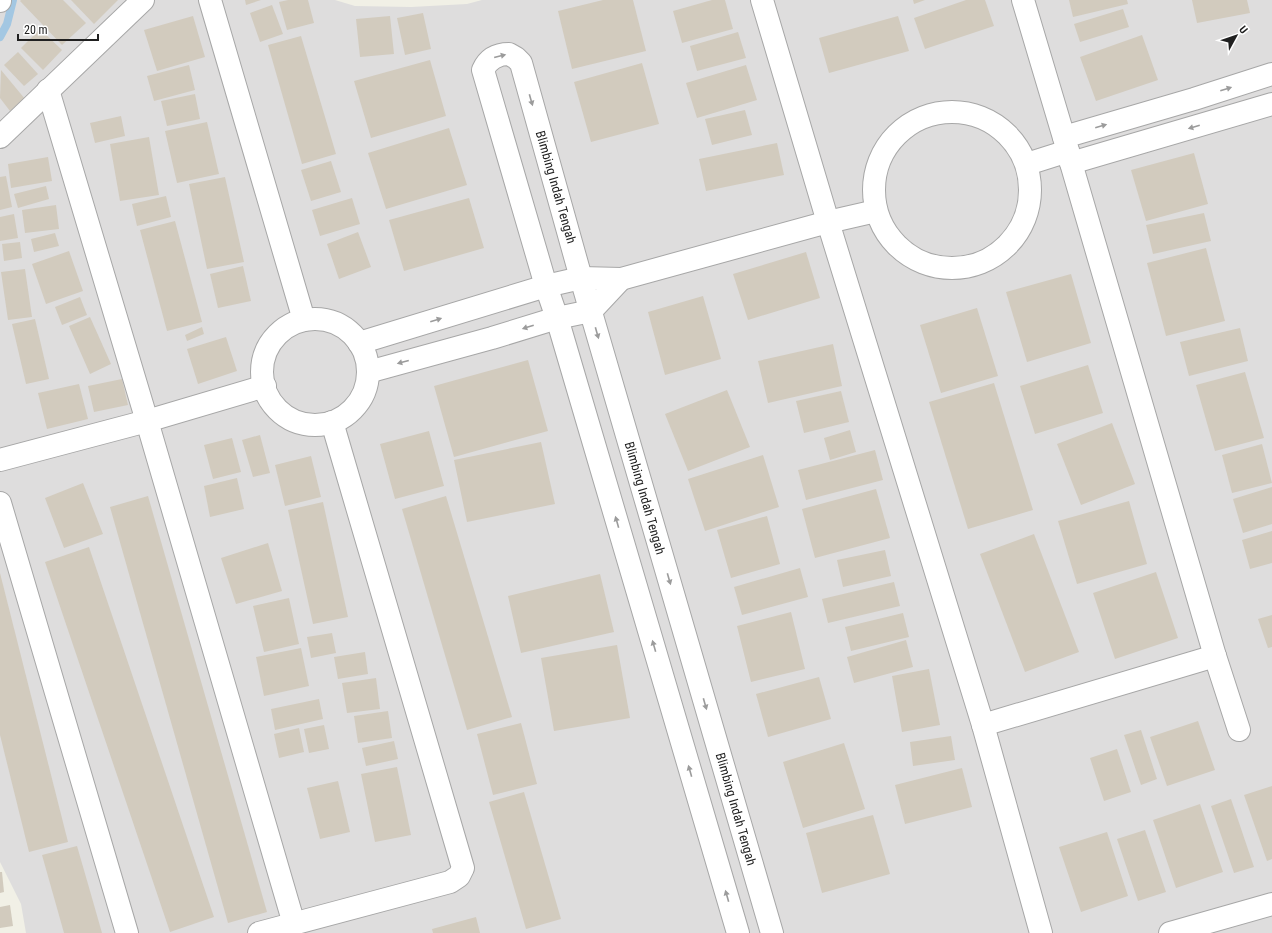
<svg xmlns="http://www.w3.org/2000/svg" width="1272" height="933" viewBox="0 0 1272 933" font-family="'Roboto Condensed',sans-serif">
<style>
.residential{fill:#dedddd}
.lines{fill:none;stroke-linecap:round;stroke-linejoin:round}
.stream{stroke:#a3c7e2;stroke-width:8}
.building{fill:#d2cbbe}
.street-casing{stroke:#a7a7a7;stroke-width:24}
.street{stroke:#fff;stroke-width:22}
.oneway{fill:#9b9b9b}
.labels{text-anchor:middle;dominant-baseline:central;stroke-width:4;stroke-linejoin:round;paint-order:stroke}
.street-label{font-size:13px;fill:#202020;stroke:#fff}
</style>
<rect width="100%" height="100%" fill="#f1f0e6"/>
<path class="residential" d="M0,0H335L355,6L411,7L467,4L482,0H1272V933H26L21,904L0,862Z"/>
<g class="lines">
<path class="stream" d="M0,37L7,24L13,0"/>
</g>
<g class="building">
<path d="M21,0H63L86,23L62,45L20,1Z"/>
<path d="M71,0H118L94,24Z"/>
<path d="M245,0H261L246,5Z"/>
<path d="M288,0H308L314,23L287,30L279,2Z"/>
<path d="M603,0H633L646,51L572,69L558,11Z"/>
<path d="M712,0H725L733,29L682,43L673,11Z"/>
<path d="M913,0H925L914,4Z"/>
<path d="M966,0H985L994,26L925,49L914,18Z"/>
<path d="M1069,0H1127L1128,4L1073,17Z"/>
<path d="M1192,0H1247L1250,13L1197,23Z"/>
<path d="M272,5L283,34L260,42L250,13Z"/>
<path d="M1123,9L1129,27L1080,42L1074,24Z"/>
<path d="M423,13L431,49L405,55L397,18Z"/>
<path d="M193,16L205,57L157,71L144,30Z"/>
<path d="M390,16L394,54L360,57L356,19Z"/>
<path d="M898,16L909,51L829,73L819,38Z"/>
<path d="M40,29L62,50L43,70L21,48Z"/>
<path d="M738,32L746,58L697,71L690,46Z"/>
<path d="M1142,35L1158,80L1096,101L1080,57Z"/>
<path d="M301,36L336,154L302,164L268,45Z"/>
<path d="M18,52L38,74L24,86L4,65Z"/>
<path d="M430,60L446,116L371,138L354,81Z"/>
<path d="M642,63L659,124L591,142L574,82Z"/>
<path d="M189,65L195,90L154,101L147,76Z"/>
<path d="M746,65L757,100L697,118L686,83Z"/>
<path d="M1,70L25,99L10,111L0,98Z"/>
<path d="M195,94L200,119L167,126L161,101Z"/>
<path d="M745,110L752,135L712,145L705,119Z"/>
<path d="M121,116L125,136L95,143L90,123Z"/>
<path d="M207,122L219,174L177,183L165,131Z"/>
<path d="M449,128L467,185L386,209L368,153Z"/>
<path d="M149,137L159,195L120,201L110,144Z"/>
<path d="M777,143L784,175L706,191L699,159Z"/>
<path d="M1194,153L1208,204L1146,221L1131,170Z"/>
<path d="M48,157L52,181L11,188L8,164Z"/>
<path d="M331,161L341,192L311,201L301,170Z"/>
<path d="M6,176L12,207L0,210V177Z"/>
<path d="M225,177L244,262L207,269L189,184Z"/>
<path d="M46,186L49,199L18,208L14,194Z"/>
<path d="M166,196L171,217L137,226L132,204Z"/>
<path d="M352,198L360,224L320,236L312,210Z"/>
<path d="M469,198L484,248L404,271L389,220Z"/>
<path d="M56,205L59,229L25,233L22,210Z"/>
<path d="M1204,213L1211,241L1153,254L1146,225Z"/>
<path d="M14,214L18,238L0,241V217Z"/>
<path d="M175,221L202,322L167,331L140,230Z"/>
<path d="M358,232L371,267L339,279L327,244Z"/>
<path d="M55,233L59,246L34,252L31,239Z"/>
<path d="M20,242L22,258L4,261L2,244Z"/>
<path d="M1206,248L1225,321L1166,336L1147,263Z"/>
<path d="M69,251L83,291L46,304L32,264Z"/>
<path d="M806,252L820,298L748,320L733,274Z"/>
<path d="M243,266L251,301L218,308L210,274Z"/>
<path d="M25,269L32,317L8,320L1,272Z"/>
<path d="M1071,274L1091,343L1027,362L1006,292Z"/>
<path d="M703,296L721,359L665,375L648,312Z"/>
<path d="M80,297L87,315L62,325L55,307Z"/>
<path d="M977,308L998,376L941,393L920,325Z"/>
<path d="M90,317L111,364L90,374L69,326Z"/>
<path d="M35,319L49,379L26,384L12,324Z"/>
<path d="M202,327L204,334L187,341L185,335Z"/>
<path d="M1240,328L1248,361L1189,376L1180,342Z"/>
<path d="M226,337L237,371L198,384L187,349Z"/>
<path d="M833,344L842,386L768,403L758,361Z"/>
<path d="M528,360L548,431L454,457L434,386Z"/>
<path d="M1088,365L1103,413L1035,434L1020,386Z"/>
<path d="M1245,372L1264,438L1215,451L1196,385Z"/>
<path d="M122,379L128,405L94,412L88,386Z"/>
<path d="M994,383L1033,510L968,529L929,402Z"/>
<path d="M79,384L88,419L47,429L38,393Z"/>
<path d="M727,390L750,447L688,471L665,414Z"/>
<path d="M841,391L849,422L804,433L796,401Z"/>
<path d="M1112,423L1135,484L1081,505L1057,444Z"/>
<path d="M850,430L856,452L830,460L824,438Z"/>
<path d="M429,431L444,486L395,499L380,444Z"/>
<path d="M260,435L270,473L253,477L242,440Z"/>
<path d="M232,438L241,472L213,479L204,445Z"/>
<path d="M541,442L555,504L467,522L454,460Z"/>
<path d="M1262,444L1272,483L1232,493L1222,455Z"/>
<path d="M875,450L883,480L806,500L798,470Z"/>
<path d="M763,455L779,507L705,531L688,479Z"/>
<path d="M311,456L321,497L285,506L275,465Z"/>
<path d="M237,478L244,509L210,517L204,486Z"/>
<path d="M83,483L103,534L64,548L45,498Z"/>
<path d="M1272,487V524L1243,533L1233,499Z"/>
<path d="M876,489L890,538L815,558L802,509Z"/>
<path d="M148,496L267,912L228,923L110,507Z"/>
<path d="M446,496L512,717L467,730L402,509Z"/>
<path d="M1129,501L1147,564L1077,584L1058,521Z"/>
<path d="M323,502L348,617L313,624L288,510Z"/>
<path d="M767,516L780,564L731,578L717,530Z"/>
<path d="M1272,531V563L1250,569L1242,540Z"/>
<path d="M1034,534L1079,652L1025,672L980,554Z"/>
<path d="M268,543L282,591L236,604L221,558Z"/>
<path d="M89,547L214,917L170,932L45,562Z"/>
<path d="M885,550L891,576L843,587L837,560Z"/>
<path d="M800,568L808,597L742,615L734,587Z"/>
<path d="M1156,572L1178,638L1115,659L1093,593Z"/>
<path d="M0,573L68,842L29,852L0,735Z"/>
<path d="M600,574L614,632L521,653L508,596Z"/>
<path d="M894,582L900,606L828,623L822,599Z"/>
<path d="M289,598L299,644L264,652L253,606Z"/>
<path d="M791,612L805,669L751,682L737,626Z"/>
<path d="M903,613L909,637L851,651L845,627Z"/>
<path d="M1272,615V647L1268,648L1258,619Z"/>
<path d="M332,633L336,653L311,658L307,637Z"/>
<path d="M906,640L913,667L854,683L847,657Z"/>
<path d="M617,645L630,718L554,731L541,658Z"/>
<path d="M301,648L309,686L264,696L256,657Z"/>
<path d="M365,652L368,674L338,679L334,657Z"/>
<path d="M929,669L940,725L902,732L892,676Z"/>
<path d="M819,677L831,719L768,737L756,694Z"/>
<path d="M376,678L380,709L347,713L342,683Z"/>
<path d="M319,699L323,719L275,730L271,709Z"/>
<path d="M388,711L392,738L358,743L354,716Z"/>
<path d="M1198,721L1215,770L1167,786L1150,737Z"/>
<path d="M521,723L537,784L493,795L477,734Z"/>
<path d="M324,725L329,749L309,753L304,729Z"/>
<path d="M299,728L304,752L279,758L274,734Z"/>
<path d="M1141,730L1157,779L1141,785L1124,735Z"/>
<path d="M951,736L955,760L913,766L910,742Z"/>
<path d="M394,741L398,759L366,766L362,748Z"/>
<path d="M844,743L865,809L803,828L783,762Z"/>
<path d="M1117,749L1131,792L1104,801L1090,758Z"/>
<path d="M397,767L411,835L375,842L361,774Z"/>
<path d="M962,768L972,807L905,824L895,785Z"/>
<path d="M338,781L350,832L320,839L307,788Z"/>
<path d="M1272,786V859L1267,861L1244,795Z"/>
<path d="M524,792L561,919L526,929L489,802Z"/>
<path d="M1231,799L1254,867L1234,873L1211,806Z"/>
<path d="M1200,804L1223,872L1176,888L1153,820Z"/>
<path d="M873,815L890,874L822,893L806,833Z"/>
<path d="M1145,830L1166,892L1138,901L1117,839Z"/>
<path d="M1107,832L1128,896L1081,912L1059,847Z"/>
<path d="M77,846L88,884L102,933H64L42,855Z"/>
<path d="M0,872H2L4,892L0,893Z"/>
<path d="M10,905L13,926L0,928V907Z"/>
<path d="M476,917L480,933H433L432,929Z"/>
</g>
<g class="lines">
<defs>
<g id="street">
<path d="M210,0L304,320"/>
<path d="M762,0L828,222L983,725L1041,933"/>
<path d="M1023,0L1068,151L1071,163L1215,656L1239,730"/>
<path d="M0,1V0"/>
<path d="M48,90L147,421L294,924"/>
<circle cx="952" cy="190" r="78"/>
<path d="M0,137L143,0"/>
<path d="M1064,137L1194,99L1272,74"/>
<path d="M1071,163L1272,104"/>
<path d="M1027,164L1068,151"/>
<circle cx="315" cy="372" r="53"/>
<path d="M359,343L546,286L581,278L621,279L828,222L876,211"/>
<path d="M368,372L492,338L557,318L591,311L621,279"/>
<path d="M0,460L147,421L265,386"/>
<path d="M0,503L127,933"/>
<path d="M983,725L1215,656"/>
<path d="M259,933L450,882L459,876L463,868L332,422"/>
<path d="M738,933L557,318L546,286L483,70C488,59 497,54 509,54L516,58L521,63L581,278L772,933"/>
<path d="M1170,933L1272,904"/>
</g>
</defs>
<use href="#street" class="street-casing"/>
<use href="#street" class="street"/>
</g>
<defs><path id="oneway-solid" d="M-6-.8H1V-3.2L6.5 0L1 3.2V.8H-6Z"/></defs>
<g class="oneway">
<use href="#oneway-solid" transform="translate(500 56) rotate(-14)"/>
<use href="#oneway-solid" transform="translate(1226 89) rotate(-18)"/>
<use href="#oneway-solid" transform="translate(531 100) rotate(74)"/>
<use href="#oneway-solid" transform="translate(1101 126) rotate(-16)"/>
<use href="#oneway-solid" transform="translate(1194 127) rotate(164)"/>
<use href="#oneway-solid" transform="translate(436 320) rotate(-17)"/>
<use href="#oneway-solid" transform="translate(528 327) rotate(163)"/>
<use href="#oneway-solid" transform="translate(597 333) rotate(74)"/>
<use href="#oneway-solid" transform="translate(403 362) rotate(165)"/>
<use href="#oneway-solid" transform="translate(617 522) rotate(-106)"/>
<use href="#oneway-solid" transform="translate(669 579) rotate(74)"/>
<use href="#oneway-solid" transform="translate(654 646) rotate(-106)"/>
<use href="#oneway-solid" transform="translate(705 704) rotate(74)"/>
<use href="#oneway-solid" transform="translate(690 771) rotate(-106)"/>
<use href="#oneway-solid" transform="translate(727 896) rotate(-106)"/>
</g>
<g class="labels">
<g class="street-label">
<text transform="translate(556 187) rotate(74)">Blimbing Indah Tengah</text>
<text transform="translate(645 498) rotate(74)">Blimbing Indah Tengah</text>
<text transform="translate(736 809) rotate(74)">Blimbing Indah Tengah</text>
</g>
</g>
<g transform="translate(1236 36) rotate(50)" stroke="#ffffff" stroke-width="3" paint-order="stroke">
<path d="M0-3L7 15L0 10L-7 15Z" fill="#202020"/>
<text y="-6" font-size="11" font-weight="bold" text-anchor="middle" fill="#202020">U</text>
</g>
<path d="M18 34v6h80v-6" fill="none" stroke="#202020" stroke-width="2"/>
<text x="24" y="34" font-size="12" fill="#202020" stroke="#ffffff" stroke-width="3" paint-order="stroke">20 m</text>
</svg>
